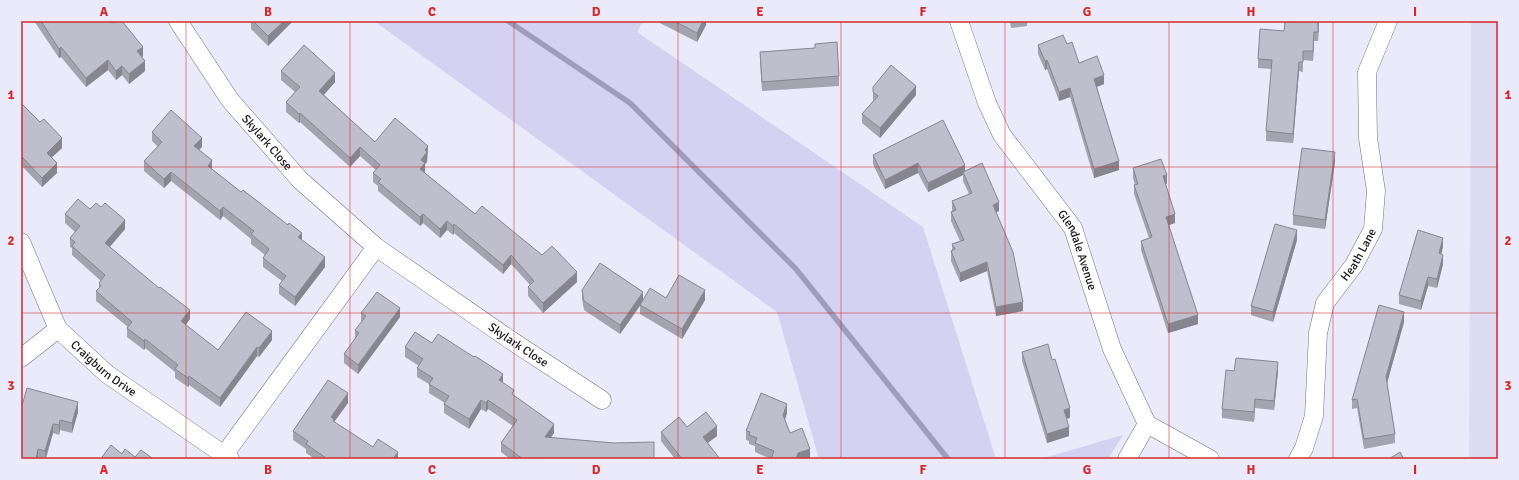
<svg xmlns="http://www.w3.org/2000/svg" width="1519" height="480" viewBox="0 0 1519 480" font-family="Signika,sans-serif">
<style>
.built{fill:#dedcf3}
.green{fill:#d5d2f1}
.lines{fill:none;stroke-linecap:round;stroke-linejoin:round}
.stream{stroke:#9f9cbc;stroke-width:5.5}
.minor-casing{stroke:#73727f;stroke-width:19}
.minor{stroke:#fff;stroke-width:18}
.wall{fill:#a4a3b0}
.shaded-wall{fill:#868590}
.building{fill:#bfbecd;stroke:#868590}
.grid{fill:none;stroke:#d62828;stroke-width:1;stroke-opacity:0.55}
.labels{text-anchor:middle;dominant-baseline:central;stroke-width:4;stroke-linejoin:round;paint-order:stroke}
.street-label{font-size:12px;fill:#16161b;stroke:#ebeafa}
.neatline{fill:none;stroke:#d62828;stroke-width:1.5}
.grid-label{font-size:13px;text-anchor:middle;font-weight:bold;fill:#d62828}
</style>
<rect width="100%" height="100%" fill="#ebeafa"/>
<path class="built" d="M1471,21H1498V459H1469Z"/>
<g class="green">
<path d="M374,21H643L637,32L923,227L996,459H819L777,312Z"/>
<path d="M1123,435L1108,459H1040Z"/>
</g>
<g class="lines">
<path class="stream" d="M508,21L630,103L796,269L948,459"/>
<defs>
<g id="minor">
<path id="s1" d="M178,21L230,100L300,180L376,247L512,341L602,400"/>
<path id="s2" d="M959,21L987,103L1002,135L1073,228L1112,349L1147,424L1210,459"/>
<path id="s3" d="M21,242L58,329L107,374L230,459"/>
<path d="M21,358L58,329"/>
<path d="M224,455L376,247"/>
<path d="M1127,459L1147,424"/>
<path id="s4" d="M1298,459L1304,448L1314,416L1318,333L1325,303L1354,265L1373,229L1376,191L1368,138L1367,72L1388,21"/>
</g>
</defs>
<use href="#minor" class="minor-casing"/>
<use href="#minor" class="minor"/>
</g>
<g class="wall">
<path d="M34,21H110L143,56L142,57L145,71L129,84L122,75L116,80L108,70L86,87L61,57L59,58Z"/>
<path d="M251,21H293L268,46L251,29Z"/>
<path d="M660,21H706V25L697,42L660,23Z"/>
<path d="M1010,21H1027V26L1011,28Z"/>
<path d="M1319,21L1318,41H1314L1313,61L1303,60V72L1299,71L1293,143L1266,141V131L1272,69L1258,68V59L1284,31L1294,22Z"/>
<path d="M1067,44L1079,63L1104,84L1097,87L1119,170L1094,178L1070,97L1059,101L1047,69L1045,70L1038,54V45Z"/>
<path d="M760,52L839,76V86L762,91L760,61Z"/>
<path d="M281,71L335,82L324,95L375,142L428,146L427,162L425,164V173L475,214L542,255L577,282L543,313L528,296V287L530,285L511,264L503,274L454,233L453,235L447,230L440,238L423,223L420,226L378,191V186L373,182V173L376,170L360,156L350,167L300,122L299,123L286,112V102L295,92L281,80Z"/>
<path d="M873,87L916,95L880,138L862,123V114L873,101Z"/>
<path d="M21,103L62,148L52,157L57,173L42,187L21,165Z"/>
<path d="M152,132L202,147L199,149L212,169L302,240L325,267L295,306L279,294V285L282,281L263,267V258L265,255L251,244V239L223,216L220,220L171,181L164,188L144,171V161L158,147L152,141Z"/>
<path d="M873,155L965,171L999,211L996,213L1023,311L996,316L987,271L960,282L951,261V251L952,250V244L960,241L951,221V212L952,211V201L969,194L963,181V175L928,192L918,173L885,189L873,164Z"/>
<path d="M1335,162L1325,229L1293,225V215Z"/>
<path d="M1133,168L1167,184H1165L1175,223L1169,225L1198,324L1168,333L1141,250V241L1149,238L1134,194V185H1135L1133,178Z"/>
<path d="M90,209L125,229L110,247L190,319L185,325L218,350L272,340L259,357L257,356L220,407L189,385L188,387L175,378V372L145,348L144,350L127,337V328L128,327L96,301V291L99,288V283L101,281L72,255V248L70,247V238L75,232L65,223V214Z"/>
<path d="M1297,240L1273,322L1251,315V306Z"/>
<path d="M1443,247L1441,254L1443,264L1437,288L1428,286L1421,310L1399,304V295Z"/>
<path d="M582,290L643,300L666,298L705,300L682,339L640,314V306L620,334L584,310L582,299Z"/>
<path d="M361,313L400,317L358,374L344,363V354L355,339V330L361,323Z"/>
<path d="M1404,322L1387,383L1395,434V443L1364,449L1357,408L1352,409V400Z"/>
<path d="M432,343L503,383L514,396L554,433L551,437L654,459H510L501,452V443L513,426L488,409L486,412L481,409L469,429L444,413V404L445,403L429,393V384L417,377V368L419,366L405,357V347Z"/>
<path d="M1022,352L1070,418L1066,419L1069,436L1047,443L1022,361Z"/>
<path d="M1234,371H1278L1274,410L1255,408L1254,422L1222,418V409Z"/>
<path d="M348,403L334,422L373,447L398,459H315L306,453V449L293,440V431Z"/>
<path d="M21,409L78,412L72,433L60,430L59,435L53,433L46,459H40L38,458Z"/>
<path d="M787,413L785,420L790,433L810,458L807,459H771L755,452V446L749,444V441L746,440V431Z"/>
<path d="M687,427L717,436L708,443L720,459H675L661,441V432Z"/>
</g>
<g class="shaded-wall">
<path d="M284,21H293L268,46V36Z"/>
<path d="M703,21H706V25L697,42V33Z"/>
<path d="M1318,21H1319L1318,41Z"/>
<path d="M1314,32V41L1313,61V51Z"/>
<path d="M61,47V57L59,58V49Z"/>
<path d="M143,47V56L137,61V51Z"/>
<path d="M108,60V70L86,87V78Z"/>
<path d="M1047,60V69L1045,70V61Z"/>
<path d="M145,61V71L129,84V74Z"/>
<path d="M1299,62V71L1293,143V134Z"/>
<path d="M122,66V75L116,80V71Z"/>
<path d="M335,73V82L319,100V91Z"/>
<path d="M1104,75V84L1094,88V79Z"/>
<path d="M916,86V95L880,138V128Z"/>
<path d="M1070,88V97L1059,101V92Z"/>
<path d="M300,113V122L299,123V114Z"/>
<path d="M62,138V148L47,162V153Z"/>
<path d="M202,138V147L194,155V146Z"/>
<path d="M428,146L427,162L425,164V173L420,178V169L421,160L425,150Z"/>
<path d="M360,147V156L350,167V158Z"/>
<path d="M1335,152V162L1325,229V220Z"/>
<path d="M212,160V169L208,175V166Z"/>
<path d="M1119,161V170L1094,178V169Z"/>
<path d="M57,163V173L42,187V178Z"/>
<path d="M918,163V173L885,189V180Z"/>
<path d="M965,165V174L963,172V175L928,192V183Z"/>
<path d="M171,172V181L164,188V179Z"/>
<path d="M1167,175V184L1163,185V176Z"/>
<path d="M999,202V211L993,214V205Z"/>
<path d="M223,207V216L220,220V211Z"/>
<path d="M423,214V223L420,226V217Z"/>
<path d="M1175,214V223L1166,226V217Z"/>
<path d="M125,220V229L105,252V243Z"/>
<path d="M447,221V230L440,238V229Z"/>
<path d="M454,224V233L453,235V226Z"/>
<path d="M1297,230V240L1273,322V312Z"/>
<path d="M302,233V242L298,237Z"/>
<path d="M1443,238V247L1439,263V253Z"/>
<path d="M511,255V264L503,274V265Z"/>
<path d="M1443,255V264L1437,288V279Z"/>
<path d="M325,257V267L295,306V297Z"/>
<path d="M987,262V271L960,282V273Z"/>
<path d="M577,272V282L543,313V303Z"/>
<path d="M1428,277V286L1421,310V301Z"/>
<path d="M705,290V300L682,339V329Z"/>
<path d="M643,292V301L620,334V325Z"/>
<path d="M1023,302V311L996,316V307Z"/>
<path d="M400,308V317L358,374V365Z"/>
<path d="M190,310V319L181,331V321Z"/>
<path d="M1404,312V322L1386,387V377Z"/>
<path d="M1198,315V324L1168,333V324Z"/>
<path d="M272,331V340L259,357V348Z"/>
<path d="M145,339V348L144,350V341Z"/>
<path d="M257,347V356L220,407V398Z"/>
<path d="M1278,362V371L1274,410V401Z"/>
<path d="M503,374V383L499,380Z"/>
<path d="M189,376V385L188,387V378Z"/>
<path d="M348,393V403L334,422V428L331,417Z"/>
<path d="M1255,399V408L1254,422V412Z"/>
<path d="M481,400V409L469,429V419Z"/>
<path d="M488,400V409L486,412V403Z"/>
<path d="M78,402V412L72,433V423Z"/>
<path d="M787,404V413L783,424V415Z"/>
<path d="M1070,408V418L1064,419V410Z"/>
<path d="M60,420V430L59,435V425Z"/>
<path d="M53,424V433L45,459V451Z"/>
<path d="M554,424V433L545,446V437Z"/>
<path d="M717,426V436L703,446V437Z"/>
<path d="M1069,427V436L1047,443V434Z"/>
<path d="M38,449V459H36Z"/>
<path d="M810,449V458L807,459H796L798,453Z"/>
<path d="M398,452V459H393Z"/>
</g>
<g class="building">
<path d="M41,21H110L112,23L115,21H122L143,47L137,51L145,61L129,74L122,66L116,71L108,60L86,78L61,47L59,49Z"/>
<path d="M253,21H284L268,36Z"/>
<path d="M674,21H703L697,33Z"/>
<path d="M1295,21H1318V32H1314L1313,51H1303V62H1299L1293,134L1266,131L1272,60L1258,59L1260,29L1284,31L1285,22H1294Z"/>
<path d="M1063,35L1067,44L1072,42L1079,63L1097,56L1104,75L1094,79L1119,161L1094,169L1070,88L1059,92L1047,60L1045,61L1038,45Z"/>
<path d="M837,42L839,76L762,82L760,52L815,48V44Z"/>
<path d="M304,45L335,73L319,91L375,142L395,118L428,146L425,150L427,152L421,160L425,163L420,169L475,214L482,206L542,255L552,246L577,272L543,303L528,287L534,281L511,255L503,265L454,224L453,226L447,221L440,229L423,214L420,217L378,182L381,179L373,173L380,165L360,147L350,158L300,113L299,114L286,102L300,87L281,71Z"/>
<path d="M891,65L916,86L880,128L862,114L878,96L873,92V87Z"/>
<path d="M21,103L40,122L44,119L62,138L47,153L57,163L42,178L21,156Z"/>
<path d="M171,110L202,138L194,146L212,160L208,166L241,192L243,190L288,225L289,223L302,233L298,237L325,257L295,297L279,285L286,276L263,258L269,249L251,234L254,231L223,207L220,211L171,172L164,179L144,161L162,142L152,132Z"/>
<path d="M943,120L965,165L928,183L918,163L885,180L873,155Z"/>
<path d="M1302,148L1335,152L1325,220L1293,215Z"/>
<path d="M1161,159L1167,175L1163,176L1175,214L1166,217L1198,315L1168,324L1141,241L1152,237L1134,185L1138,184L1133,168Z"/>
<path d="M982,163L999,202L993,205L1013,252L1023,302L996,307L987,262L960,273L951,251L955,249L952,244L964,240L951,212L956,210L952,201L972,193L963,172Z"/>
<path d="M78,199L90,209L96,203L101,207L105,203L125,220L105,243L159,288L160,287L190,310L181,321L218,350L246,312L272,331L259,348L257,347L220,398L189,376L188,378L175,369L178,365L145,339L144,341L127,328L132,322L96,291L101,286L99,283L105,275L72,246L75,242L70,238L80,226L65,214Z"/>
<path d="M1275,224L1297,230L1273,312L1251,306Z"/>
<path d="M1418,230L1443,238L1439,253L1443,255L1437,279L1428,277L1421,301L1399,295Z"/>
<path d="M600,263L643,292L620,325L584,301L582,290Z"/>
<path d="M679,275L705,290L682,329L640,305L650,288L666,298Z"/>
<path d="M377,292L400,308L358,365L344,354L359,333L355,330L366,316L361,313Z"/>
<path d="M1379,305L1404,312L1386,377L1395,434L1364,439L1357,399L1352,400Z"/>
<path d="M415,332L432,343L438,334L474,357L475,356L503,374L499,380L514,390L512,394L554,424L545,437L614,443L654,442V459H547L534,458L533,459H523L501,443L517,420L488,400L486,403L481,400L469,419L444,404L449,396L429,384L433,378L417,368L423,359L405,347Z"/>
<path d="M1048,344L1052,360L1055,359L1070,408L1064,410L1069,427L1047,434L1022,352Z"/>
<path d="M1236,358L1278,362L1274,401L1255,399L1254,412L1222,409L1226,370L1234,371Z"/>
<path d="M328,380L348,393L331,417L334,419L333,421L373,447L378,439L398,452L393,459H325L326,458L306,444L308,441L293,431Z"/>
<path d="M27,388L78,402L72,423L60,420L59,425L53,424L45,451L38,449L36,459H21V409Z"/>
<path d="M761,393L787,404L783,415L790,433L802,428L810,449L798,453L796,459H771L774,451L755,443L757,438L749,435L750,432L746,431Z"/>
<path d="M706,412L717,426L703,437L720,459H689L688,458L687,459H682L661,432L679,417L687,427Z"/>
<path d="M111,445L122,454L125,449L135,457L141,450L152,458V459H104L102,457Z"/>
<path d="M1400,452L1404,459H1389Z"/>
</g>
<path class="grid" d="M186,21V459M350,21V459M514,21V459M678,21V459M841,21V459M1005,21V459M1169,21V459M1333,21V459M21,167H1498M21,313H1498"/>
<g class="labels">
<g class="street-label">
<text stroke="none"><textPath href="#s1" startOffset="151">Skylark Close</textPath></text>
<text stroke="none"><textPath href="#s2" startOffset="261">Glendale Avenue</textPath></text>
<text stroke="none"><textPath href="#s4" startOffset="219">Heath Lane</textPath></text>
<text stroke="none"><textPath href="#s1" startOffset="475">Skylark Close</textPath></text>
<text stroke="none"><textPath href="#s3" startOffset="155">Craigburn Drive</textPath></text>
</g>
</g>
<rect width="1519" height="480" fill="none" stroke="#ebeafa" stroke-width="44"/>
<rect x="22" y="22" width="1475" height="436" class="neatline"/>
<g class="grid-label">
<text x="104" y="16">A</text>
<text x="268" y="16">B</text>
<text x="432" y="16">C</text>
<text x="596" y="16">D</text>
<text x="760" y="16">E</text>
<text x="923" y="16">F</text>
<text x="1087" y="16">G</text>
<text x="1251" y="16">H</text>
<text x="1415" y="16">I</text>
<text x="11" y="99">1</text>
<text x="1508" y="99">1</text>
<text x="11" y="245">2</text>
<text x="1508" y="245">2</text>
<text x="11" y="390">3</text>
<text x="1508" y="390">3</text>
<text x="104" y="474">A</text>
<text x="268" y="474">B</text>
<text x="432" y="474">C</text>
<text x="596" y="474">D</text>
<text x="760" y="474">E</text>
<text x="923" y="474">F</text>
<text x="1087" y="474">G</text>
<text x="1251" y="474">H</text>
<text x="1415" y="474">I</text>
</g>
</svg>
